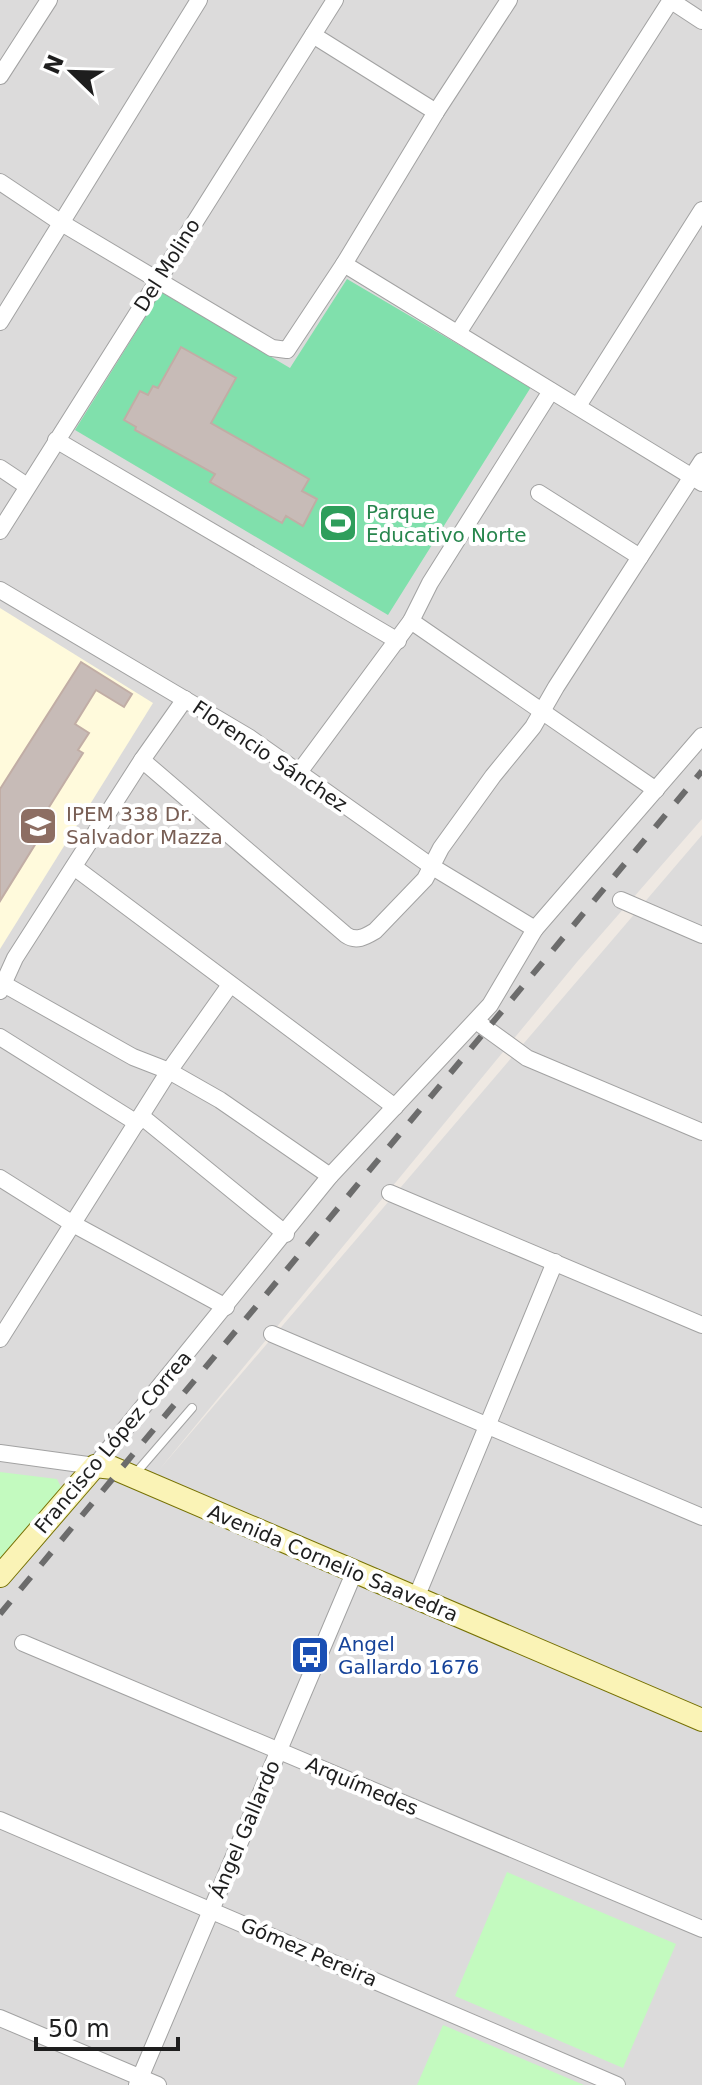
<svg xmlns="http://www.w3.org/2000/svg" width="702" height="2085" viewBox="0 0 702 2085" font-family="'DejaVu Sans',sans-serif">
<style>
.residential{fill:#dcdbdb}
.education{fill:#fffadc}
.park{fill:#c3fabf}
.pitch{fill:#80e0ac}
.building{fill:#c7bbb7;stroke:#c1ada5;stroke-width:2}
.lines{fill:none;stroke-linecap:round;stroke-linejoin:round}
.service-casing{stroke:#a2a2a2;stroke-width:10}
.minor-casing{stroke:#a2a2a2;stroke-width:18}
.secondary-casing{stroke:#767103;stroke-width:24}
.service{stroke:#fff;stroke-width:8}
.minor{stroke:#fff;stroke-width:16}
.secondary{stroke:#faf3b6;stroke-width:22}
.rail{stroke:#6c6c6c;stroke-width:6;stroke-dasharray:16 16;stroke-linecap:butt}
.labels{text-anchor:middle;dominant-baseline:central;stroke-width:8;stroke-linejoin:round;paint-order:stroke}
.street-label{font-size:20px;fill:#1e1e1e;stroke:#fff}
.leisure-label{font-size:20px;fill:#27864d;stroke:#fff;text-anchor:start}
.education-label{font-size:20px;fill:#785e54;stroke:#fff;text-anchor:start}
.transit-label{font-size:20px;fill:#164399;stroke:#fff;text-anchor:start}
</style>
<rect width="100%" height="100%" fill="#efe9e3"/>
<path class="residential" d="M0,0H702V819L577,962L159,1470L702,835V2085H0Z"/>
<path class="education" d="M0,608L153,703L0,949Z"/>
<g class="park">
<path d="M0,1472L57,1479L62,1489L0,1560Z"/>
<path d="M507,1872L676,1944L623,2068L455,1996Z"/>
<path d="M443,2025L584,2085H417Z"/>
</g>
<path class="pitch" d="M347,279L531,387L388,615L75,430L161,292L290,368Z"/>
<g class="building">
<path d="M181,347L236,378L211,423L309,479L302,491L317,499L303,526L286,516L282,523L210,482L215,474L135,430L136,427L124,420L140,391L148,395L153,386L158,388Z"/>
<path d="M81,662L132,694L124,707L96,690L75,724L89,733L78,750L83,753L29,839L36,843L0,901V789Z"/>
</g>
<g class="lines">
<defs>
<path id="service" d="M135,1474L192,1408"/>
<g id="minor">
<path d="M670,0L702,21"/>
<path d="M313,35L436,112"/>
<path d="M0,76L49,0"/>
<path d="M0,182L60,222L272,348L287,350L344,264L436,112L509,0"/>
<path d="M344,264L702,483"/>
<path d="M0,322L199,0"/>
<path d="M458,333L671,0"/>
<path d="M578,406L702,210"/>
<path d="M56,440L398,641"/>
<path d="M0,468L27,486"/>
<path d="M539,493L640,557"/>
<path d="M0,531L335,0"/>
<path d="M0,590L250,738L431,866L535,929"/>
<path d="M411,621L656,790"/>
<path d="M142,760L346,935C356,942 365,937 375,931L425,879L441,848L493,776L533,727L556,687L702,461"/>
<path d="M300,771L411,621L430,583L551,391"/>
<path d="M74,867L395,1107"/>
<path d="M621,900L702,935"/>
<path d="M0,982L133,1057L169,1071L220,1100L330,1176"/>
<path d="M0,991L15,958L142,760L185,699"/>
<path d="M476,1021L527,1058L702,1132"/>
<path d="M0,1037L137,1123"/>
<path d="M141,1116L286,1234"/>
<path d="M0,1178L73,1224L226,1307"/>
<path d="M390,1193L702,1325"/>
<path d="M272,1334L702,1517"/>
<path d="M0,1339L169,1071L230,985"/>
<path d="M0,1453L95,1466L330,1176L490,1005L535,929L702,736"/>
<path d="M416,1598L555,1262"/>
<path d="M23,1643L702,1929"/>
<path d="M0,1820L617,2085"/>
<path d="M0,2018L158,2085"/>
<path d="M137,2085L354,1573"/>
</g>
<path id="secondary" d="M0,1576L95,1466L113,1468L702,1720"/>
</defs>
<use href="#service" class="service-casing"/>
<use href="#minor" class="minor-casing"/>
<use href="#secondary" class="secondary-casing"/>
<use href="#service" class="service"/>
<use href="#minor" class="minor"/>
<use href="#secondary" class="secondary"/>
<path class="rail" d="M0,1614L702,771"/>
</g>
<defs>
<symbol id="stadium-square" viewBox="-11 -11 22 22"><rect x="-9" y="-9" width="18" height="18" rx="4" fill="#2e9e5b" stroke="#fff"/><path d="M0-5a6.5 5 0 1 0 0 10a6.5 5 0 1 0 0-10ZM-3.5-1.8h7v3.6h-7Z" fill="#fff"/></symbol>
<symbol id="school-square" viewBox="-11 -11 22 22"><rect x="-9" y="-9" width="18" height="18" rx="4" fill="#8d6e63" stroke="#fff"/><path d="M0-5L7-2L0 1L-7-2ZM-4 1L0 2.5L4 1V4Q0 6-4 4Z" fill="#fff"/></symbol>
<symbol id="bus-square" viewBox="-11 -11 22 22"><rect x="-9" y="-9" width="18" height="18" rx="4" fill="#1a4fb4" stroke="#fff"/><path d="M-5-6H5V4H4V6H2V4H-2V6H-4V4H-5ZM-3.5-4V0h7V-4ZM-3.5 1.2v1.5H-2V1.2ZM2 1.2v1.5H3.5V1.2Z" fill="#fff"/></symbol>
</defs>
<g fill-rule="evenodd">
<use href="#stadium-square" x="316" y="501" width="44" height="44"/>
<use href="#school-square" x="16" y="804" width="44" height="44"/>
<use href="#bus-square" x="288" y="1633" width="44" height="44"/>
</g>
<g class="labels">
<g class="street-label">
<text transform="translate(167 265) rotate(-58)">Del Molino</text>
<text transform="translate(270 756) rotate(34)">Florencio Sánchez</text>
<text transform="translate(113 1442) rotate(-50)">Francisco López Correa</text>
<text transform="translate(333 1563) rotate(23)">Avenida Cornelio Saavedra</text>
<text transform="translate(362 1786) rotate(23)">Arquímedes</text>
<text transform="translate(245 1829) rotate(-67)">Ángel Gallardo</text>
<text transform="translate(309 1952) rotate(23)">Gómez Pereira</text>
</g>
<g class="leisure-label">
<text x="366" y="512">Parque<tspan x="366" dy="23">Educativo Norte</tspan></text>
</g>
<g class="education-label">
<text x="66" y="814">IPEM 338 Dr.<tspan x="66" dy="23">Salvador Mazza</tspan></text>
</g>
<g class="transit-label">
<text x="338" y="1644">Angel<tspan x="338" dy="23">Gallardo 1676</tspan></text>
</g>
</g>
<g transform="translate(72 72) rotate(293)" stroke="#ffffff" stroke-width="6" paint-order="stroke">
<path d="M0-6L14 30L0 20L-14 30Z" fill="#1e1e1e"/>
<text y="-12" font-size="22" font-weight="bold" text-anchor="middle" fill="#1e1e1e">N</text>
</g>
<path d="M36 2037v12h142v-12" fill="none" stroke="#1e1e1e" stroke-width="4"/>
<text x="48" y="2037" font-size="24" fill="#1e1e1e" stroke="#ffffff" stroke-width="6" paint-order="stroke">50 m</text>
</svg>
